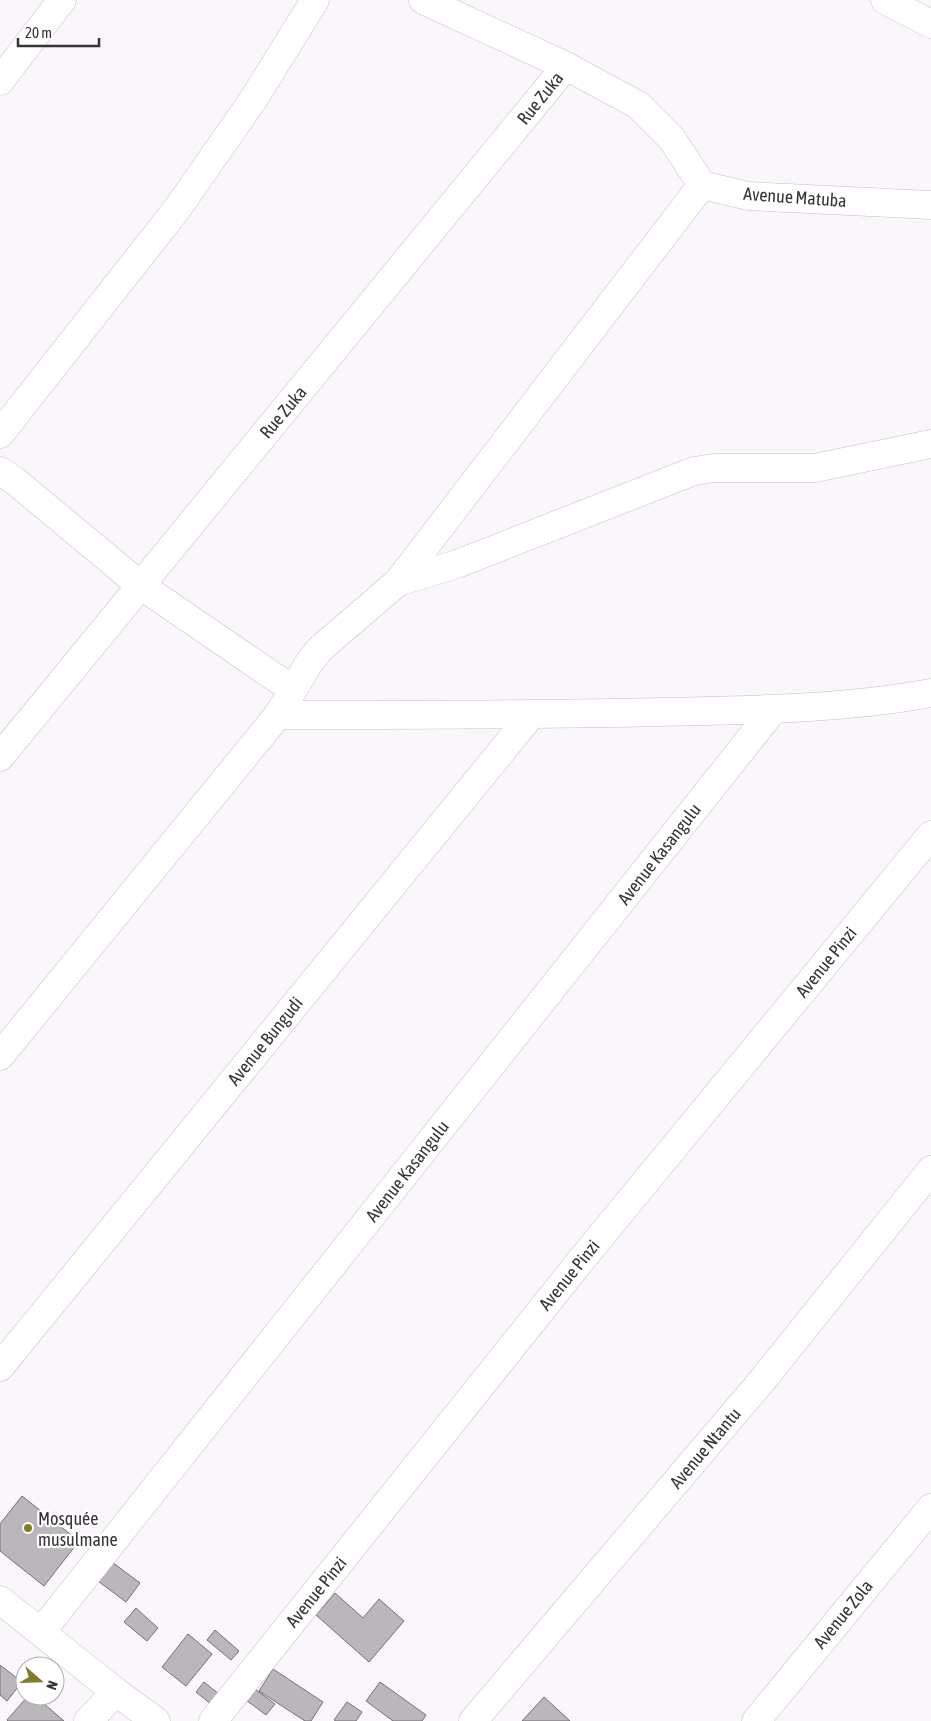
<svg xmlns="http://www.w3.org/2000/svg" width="931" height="1721" viewBox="0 0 931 1721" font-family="'Asap Condensed',sans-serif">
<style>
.building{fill:#bab6bb;stroke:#757176}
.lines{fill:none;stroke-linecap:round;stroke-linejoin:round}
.minor-casing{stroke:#c4c1c6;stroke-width:29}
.trunk-casing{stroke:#c4c1c6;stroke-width:29}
.minor{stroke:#fff;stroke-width:28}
.trunk{stroke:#fff;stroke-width:28}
.poi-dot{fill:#807d24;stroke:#fff;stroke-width:2}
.labels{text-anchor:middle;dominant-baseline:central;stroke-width:4.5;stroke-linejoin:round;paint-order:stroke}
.street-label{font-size:18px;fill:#363436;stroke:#fff}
.poi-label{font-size:18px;fill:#363436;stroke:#fff;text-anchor:start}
</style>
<rect width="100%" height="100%" fill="#faf6fc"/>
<g class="building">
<path d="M22,1496L79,1541L44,1586L0,1551V1524Z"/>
<path d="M112,1562L140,1583L126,1602L98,1581Z"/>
<path d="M335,1593L363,1618L379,1599L404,1621L369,1662L316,1615Z"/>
<path d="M136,1608L158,1628L147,1641L124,1622Z"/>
<path d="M215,1630L239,1651L231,1660L207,1640Z"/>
<path d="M188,1634L212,1654L186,1686L162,1667Z"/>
<path d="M0,1665L22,1682L7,1701L0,1695Z"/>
<path d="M273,1669L323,1702L311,1721H305L259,1691Z"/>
<path d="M204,1682L220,1695L212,1705L196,1692Z"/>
<path d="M380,1682L426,1715L422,1721H393L366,1701Z"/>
<path d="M255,1689L275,1704L266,1715L246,1700Z"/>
<path d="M28,1696H35L64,1721H8L7,1720Z"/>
<path d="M544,1697L570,1721H522Z"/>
<path d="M347,1702L362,1712L356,1721H336L334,1720Z"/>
</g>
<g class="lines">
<defs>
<g id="minor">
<path d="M423,0L566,66L638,105L672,139L702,185L748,196L931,205"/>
<path d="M885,0L931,24"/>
<path d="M0,81L62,0"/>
<path d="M0,434L177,209L253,100L315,0"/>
<path d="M0,471L15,481L140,585L292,689"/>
<path d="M398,582L457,564L694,471L714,468H815L931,444"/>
<path d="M278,715C407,715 535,715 664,712C753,710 843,709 931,693"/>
<path d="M0,757L566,66"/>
<path d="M0,1056L278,715L309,663L320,649L398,582L702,185"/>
<path d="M0,1367L531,715"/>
<path d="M41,1632L773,710"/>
<path d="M88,1721L116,1692"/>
<path d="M213,1721L582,1259L931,835"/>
<path d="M473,1721L765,1377L931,1170"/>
<path d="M756,1721L931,1508"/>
</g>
<path id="trunk" d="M0,1600L116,1692L156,1721"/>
</defs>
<use href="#minor" class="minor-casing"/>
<use href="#trunk" class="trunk-casing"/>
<use href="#minor" class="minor"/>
<use href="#trunk" class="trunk"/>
</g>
<circle class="poi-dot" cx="28" cy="1528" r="5"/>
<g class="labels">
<g class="street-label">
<text transform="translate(540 98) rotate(-51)">Rue Zuka</text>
<text transform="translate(795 197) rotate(4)">Avenue Matuba</text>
<text transform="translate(283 412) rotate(-50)">Rue Zuka</text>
<text transform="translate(659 854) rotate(-52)">Avenue Kasangulu</text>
<text transform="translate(826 962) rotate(-51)">Avenue Pinzi</text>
<text transform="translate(265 1041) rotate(-51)">Avenue Bungudi</text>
<text transform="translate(407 1171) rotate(-52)">Avenue Kasangulu</text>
<text transform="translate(569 1275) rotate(-51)">Avenue Pinzi</text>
<text transform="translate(705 1448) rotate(-50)">Avenue Ntantu</text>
<text transform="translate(316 1592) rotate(-51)">Avenue Pinzi</text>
<text transform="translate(843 1614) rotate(-51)">Avenue Zola</text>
</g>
<g class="poi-label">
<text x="38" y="1518">Mosquée<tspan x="38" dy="21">musulmane</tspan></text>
</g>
</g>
<g transform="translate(40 1681) rotate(110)"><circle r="24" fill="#ffffff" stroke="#afaeaf"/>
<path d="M0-4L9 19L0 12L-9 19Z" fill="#807d24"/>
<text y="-8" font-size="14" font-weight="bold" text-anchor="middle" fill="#363436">N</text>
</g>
<path d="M18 38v8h81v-8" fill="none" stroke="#363436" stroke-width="2.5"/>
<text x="25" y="38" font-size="15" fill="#363436" stroke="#ffffff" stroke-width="4" paint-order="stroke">20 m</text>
</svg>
